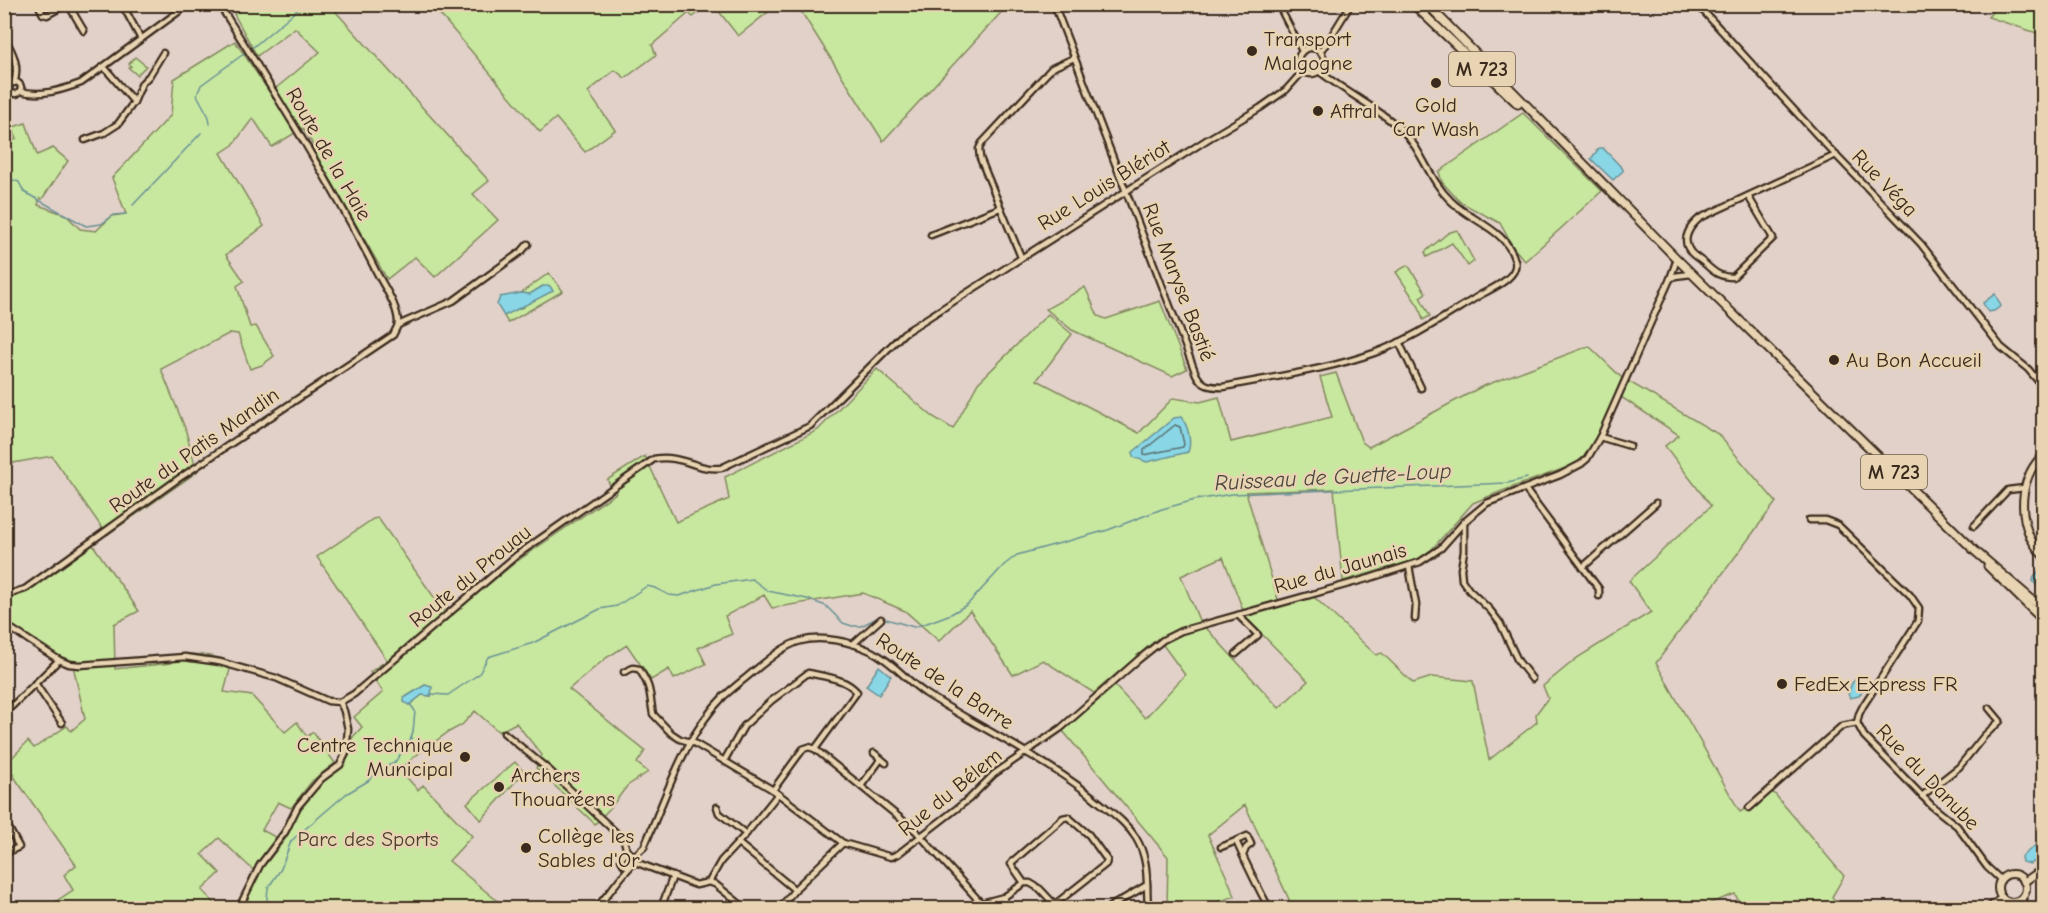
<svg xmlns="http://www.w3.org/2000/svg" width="2048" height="913" viewBox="0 0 2048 913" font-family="'Comic Neue',sans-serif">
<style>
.green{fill:#c8e79f;stroke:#82885e;stroke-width:1.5;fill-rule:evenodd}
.water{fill:#88d6e6;stroke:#699196;stroke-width:1.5}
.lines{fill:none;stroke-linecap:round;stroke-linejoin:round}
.shore{stroke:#5a6f6e;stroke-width:1.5}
.stream{stroke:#699196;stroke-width:1.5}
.street-casing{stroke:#3b2a1e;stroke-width:9}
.secondary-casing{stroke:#3b2a1e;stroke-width:10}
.primary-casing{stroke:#3b2a1e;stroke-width:11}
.street{stroke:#e8d4b2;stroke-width:4.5}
.secondary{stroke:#e8d4b2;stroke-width:6}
.primary{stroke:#e8d4b2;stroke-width:7}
.poi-dot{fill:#3b2a1e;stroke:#e8d4b2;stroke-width:2}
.labels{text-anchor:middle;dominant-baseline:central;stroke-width:5;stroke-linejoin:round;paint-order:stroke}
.shield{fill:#e8d4b2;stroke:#6f5d4a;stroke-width:1.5}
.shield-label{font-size:20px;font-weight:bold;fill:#3b2a1e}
.poi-label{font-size:21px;fill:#3b2a1e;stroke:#e8d4b2;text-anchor:start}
.street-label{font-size:21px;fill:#3b2a1e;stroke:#e8d4b2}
.park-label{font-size:21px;fill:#493d2b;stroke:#e8d4b2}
.water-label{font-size:22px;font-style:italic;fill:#47443c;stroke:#e8d4b2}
</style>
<rect width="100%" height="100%" fill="#e2d1c8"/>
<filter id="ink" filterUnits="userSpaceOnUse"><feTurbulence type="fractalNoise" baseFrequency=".0167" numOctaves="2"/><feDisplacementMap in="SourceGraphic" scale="12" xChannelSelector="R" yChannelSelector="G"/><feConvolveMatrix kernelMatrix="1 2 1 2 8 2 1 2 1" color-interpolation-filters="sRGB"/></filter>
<g filter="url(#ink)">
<g class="green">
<path d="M249,5H341L336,12L489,181L473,194L498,220L435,277L415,257L387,279L313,149L312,143L303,128L272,147L253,118L233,145L221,153L264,226L226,255L244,281L237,286L250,327L256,326L274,356L262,365L250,369L238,334L230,333L161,369L185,428L197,472L107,535L52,456L13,463L5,467L4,146L16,139L13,127L26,123L37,155L53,148L68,161L42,199L40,198L38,205L66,215L80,229L96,231L112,216L126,214L112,178L171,115L174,79L235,41L270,93L320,52L295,28L257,56L234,14Z"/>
<path d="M432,5H708L693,17L689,13L652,45L656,55L625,78L615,70L588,92L615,130L585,152L556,118L540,132Z"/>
<path d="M714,5H777L738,36Z"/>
<path d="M797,5H1008L883,141Z"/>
<path d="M1998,5H2043V35L1988,17Z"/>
<path d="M135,57L146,66L137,75L129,68L131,66L129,64Z"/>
<path d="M1523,113L1602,191L1525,261L1513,247L1500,223L1460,202L1442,182L1439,172Z"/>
<path d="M1457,230L1474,261L1468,266L1452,243L1427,257L1425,252L1448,233Z"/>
<path d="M1408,265L1426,293L1420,297L1430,316L1423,320L1419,307L1396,272Z"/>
<path d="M549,273L563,291L508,323L504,316L505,314L523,307L543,286L530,294L521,293Z"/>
<path d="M1085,287L1098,316L1106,319L1160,301L1187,369L1172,376L1072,330L1046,309Z"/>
<path d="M1048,314L1072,334L1037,380L1139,433L1173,398L1200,402L1219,397L1231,442L1332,417L1320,377L1336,373L1362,442L1369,447L1481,387L1589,346L1622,378L1599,434L1585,456L1576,464L1502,491L1473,503L1432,549L1419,559L1343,581L1334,489L1246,492L1280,606L1314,597L1376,655L1382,653L1413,683L1432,677L1473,681L1489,760L1537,722L1536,714L1548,698L1543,686L1577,658L1651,612L1629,581L1711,506L1665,446L1679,435L1621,397L1628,381L1718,434L1776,502L1656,663L1740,812L1773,792L1844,876L1832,897L1842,908H1742L1735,894L1697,908H1293L1245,805L1208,835L1235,896L1200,908H1167L1168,857L1063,731L1115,686L1145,718L1185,675L1158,638L1094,693L1043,660L1013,675L970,611L939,641L905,611L863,593L772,608L764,595L725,616L732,634L698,648L706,664L674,679L669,669L651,680L627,645L606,658L569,689L645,751L637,763L648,772L627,786L612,806L595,824L536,768L542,755L516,723L499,732L475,711L462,725L447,733L414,757L400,770L418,790L423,785L472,836L449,861L506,908H244L250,892L263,867L286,838L299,811L323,782L342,768L349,756L352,738L362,727L354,717L383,692L370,672L387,660L317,557L373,519L378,518L448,617L516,562L616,493L607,480L645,456L676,522L729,499L725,477L818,430L877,369L932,416L953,429L978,383ZM1223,557L1246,618L1308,681L1279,708L1199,620L1181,576ZM425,685L431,696L422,695L409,705L404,698Z"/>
<path d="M93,545L139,611L114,624L115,669L171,663L168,656C189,653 212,654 232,662L224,692L252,696L285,732L297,722L307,737L313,732L335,763L312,781L291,808L278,802L262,830L277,838L253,870L219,838L202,854L220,873L202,890L219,908H46L73,890L64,875L76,865L17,781L7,763L28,741L34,748L67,726L71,731L85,719L72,661L57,655L5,621L4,598L31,589Z"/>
<path d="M515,762L524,772L481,820L467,803Z"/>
</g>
<g class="water">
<path d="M1599,148H1603L1623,169V171L1613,180L1591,159Z"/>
<path d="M543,286H550L553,291L504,316L497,305L500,297L521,293L530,294Z"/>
<path d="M1995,294L2001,306L1994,311L1988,312L1983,303Z"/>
<path d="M1181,417C1188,425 1192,442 1188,452L1147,462L1133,457V452L1174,418Z"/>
<path d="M2041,569L2043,570V593L2033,581L2034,576Z"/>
<path d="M879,666L891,676L879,695L866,686Z"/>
<path d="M1856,679L1864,689L1859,696L1850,698L1848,694L1852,683Z"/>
<path d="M425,685L432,687L431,696L422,695L409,705L404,702V698Z"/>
<path d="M2043,839V856L2030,864L2022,862L2021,857Z"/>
</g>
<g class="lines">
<path class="shore" d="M1175,425L1180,427L1184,444L1183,447L1144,455V450Z"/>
<g class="stream">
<path d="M252,48L304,4"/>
<path d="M210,124L209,117L197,95L201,85L245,53"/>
<path d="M4,177L19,182L24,192L86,226L101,224L114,215L126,214"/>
<path d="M133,205L201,133"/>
<path d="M886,619L914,627L927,623L951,614L968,604L1004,565L1017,555L1108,530L1162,509L1195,500L1232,494L1508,483L1527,478"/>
<path d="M430,694L448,695L479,674L488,657L533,643L600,609L617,606L647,586L655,588L669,595L679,596L716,584L752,579L768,591L807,599L826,606L843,623L852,626H861L879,617"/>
<path d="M266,908L268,888L281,869L291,841L346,794L368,781L378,771L395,762L410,741L413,732L415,711L410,704"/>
</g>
<defs>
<g id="street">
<path d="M38,4L43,14L47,15L67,4"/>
<path d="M68,4L84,31"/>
<path d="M122,4L141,39"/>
<path d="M219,4C274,92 329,179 376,271C384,287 399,307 398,325"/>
<path d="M1054,4L1196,374C1202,386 1210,387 1223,387C1273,377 1326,370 1374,353C1413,339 1447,315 1482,294C1493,288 1519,277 1515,261C1506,228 1471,222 1450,200C1429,180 1422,149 1401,129C1376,107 1345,92 1319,71"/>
<path d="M1278,4L1302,51"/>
<path d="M1697,4L1827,146L1921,244L2001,347L2028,369L2044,388"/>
<path d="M4,37C13,52 20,66 14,83"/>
<circle cx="1311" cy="61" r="13"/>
<path d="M1320,51L1327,43L1351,4"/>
<path d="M104,67L134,102"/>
<circle cx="15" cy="88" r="6"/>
<path d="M20,91C40,97 62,90 81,83L189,4"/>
<path d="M85,140L104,133L118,124L134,102L142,83L149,76L163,53"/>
<path d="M1748,196L1773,238L1733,277C1719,277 1714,272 1704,263C1700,259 1693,256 1690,251C1681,239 1690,226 1700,218L1836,155"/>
<path d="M931,235L1000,208"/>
<path d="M1021,257L980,158L979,149L982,143L1052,68L1074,58"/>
<path d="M1670,279L1675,276L1691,274"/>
<path d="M398,325L453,301L522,251L528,244"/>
<path d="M1399,342L1421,388"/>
<path d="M1600,437L1630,446"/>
<path d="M1525,489L1599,589V596"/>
<path d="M1809,520H1825L1838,525L1910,595L1919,608L1918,621L1863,706L1859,714L1857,723"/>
<path d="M1464,522V551L1461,569L1462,580L1469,590L1490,610L1500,623L1518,661L1532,679"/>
<path d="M1974,526L2008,490L2024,488"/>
<path d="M1409,566L1416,605L1415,619"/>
<path d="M1583,567L1656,503"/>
<path d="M4,596L25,589L178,479L393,335L398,325"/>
<path d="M4,624L59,660L69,664L80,665L185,657L220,662L276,678L328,701L340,702L354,694L517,555L654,459C682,454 697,471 721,468L810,426L904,333L1208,139L1260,108L1286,90L1303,71"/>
<path d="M853,644L881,619"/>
<path d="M1236,654L1258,635L1238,615"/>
<path d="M624,672L633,668L639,669C652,689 649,692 653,714L671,733L680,739L694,743L773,790L843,843"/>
<path d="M35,683L62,723"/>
<path d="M4,714L59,660"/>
<path d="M1857,723L1864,736L1932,806L1957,826L1987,867L2001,880"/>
<path d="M504,733L549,770L624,840L627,852"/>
<path d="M874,753L886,763"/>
<path d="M724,761L744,726L771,701L808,673C826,677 845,678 857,692L815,749"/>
<path d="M861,786L881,759"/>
<path d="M773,790L803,749L809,747L815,749L916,831L981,903L1004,897L1024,883H1030L1040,889L1058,908"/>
<path d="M1922,796L1959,767L1984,736L2000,721L1989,708"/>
<path d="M717,807L719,813L746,834"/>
<path d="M1749,808L1842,726L1857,723"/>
<path d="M4,825H7L19,847L4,854"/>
<path d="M738,843L795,890"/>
<path d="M1221,847L1236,841"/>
<path d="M1243,855L1246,848L1251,844L1247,836L1236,841C1246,863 1257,886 1269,908"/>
<path d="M634,856L644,847C666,797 684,736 724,696C735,686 747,677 759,667C772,657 785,645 801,641C823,635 851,642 871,651C892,661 906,680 925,693C984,731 1050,760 1104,806C1116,816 1128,825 1136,838C1150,861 1146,884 1148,908"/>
<path d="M635,862L696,885L709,882L715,884L745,908"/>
<path d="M709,882L721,861L746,834L778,794"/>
<path d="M1024,883L1011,864L1013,861L1063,818L1068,817L1089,835L1107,860L1106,864L1054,905"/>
<path d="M2021,898L2027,908"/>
<path d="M239,908L260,865L285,832L298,806L321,779L340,765L346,753L348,729L344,711L340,702"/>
<path d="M596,908C609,894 622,874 635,862L634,856L629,852L623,855L621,860L624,865L628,866"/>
<path d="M635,908L639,905L649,908"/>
<path d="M661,908L673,876"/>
<path d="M780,908L797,887L843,843L891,857L898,854L969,799L994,774L1061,728L1138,660L1163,640L1181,631L1370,578L1420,562L1441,548L1464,522L1487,503L1560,475L1581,464L1587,459L1600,437L1670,279L1677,259"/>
<path d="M896,908L898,906L901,908"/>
<path d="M1003,908L1004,897"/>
<path d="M1108,908L1147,885"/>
</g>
<g id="secondary">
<path d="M2044,454C2021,475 2018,510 2030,537C2033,544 2039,551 2044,557"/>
<circle cx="2012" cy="888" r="14"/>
<path d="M2024,882L2044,868"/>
<path d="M1989,908L2002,898"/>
</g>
<g id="primary">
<path d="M1413,4L1518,104"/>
<path d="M1427,4L1677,259L1788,368L1975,551L2044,610"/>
<path d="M1988,566L2044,621"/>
</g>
</defs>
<use href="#street" class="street-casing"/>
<use href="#secondary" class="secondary-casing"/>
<use href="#primary" class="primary-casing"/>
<use href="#street" class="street"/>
<use href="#secondary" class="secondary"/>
<use href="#primary" class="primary"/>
</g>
</g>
<g class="poi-dot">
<circle cx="1252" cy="51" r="6"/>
<circle cx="1436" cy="83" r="6"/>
<circle cx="1318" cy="111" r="6"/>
<circle cx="1834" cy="360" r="6"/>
<circle cx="1782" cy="684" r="6"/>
<circle cx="465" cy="757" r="6"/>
<circle cx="499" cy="787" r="6"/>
<circle cx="526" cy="848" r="6"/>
</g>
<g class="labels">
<g class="shield">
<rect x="1449" y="52" width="66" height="34" rx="4.5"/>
<rect x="1861" y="455" width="66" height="34" rx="4.5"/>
</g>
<g class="shield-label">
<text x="1482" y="69">M 723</text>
<text x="1894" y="472">M 723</text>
</g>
<g class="poi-label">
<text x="1264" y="39">Transport<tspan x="1264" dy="24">Malgogne</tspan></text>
<text x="1436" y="105" text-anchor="middle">Gold<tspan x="1436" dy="24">Car Wash</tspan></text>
<text x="1330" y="111">Aftral</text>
<text x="1846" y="360">Au Bon Accueil</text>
<text x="1794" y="684">FedEx Express FR</text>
<text x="453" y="745" text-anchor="end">Centre Technique<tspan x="453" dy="24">Municipal</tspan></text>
<text x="511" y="775">Archers<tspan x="511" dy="24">Thouaréens</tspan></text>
<text x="538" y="836">Collège les<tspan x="538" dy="24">Sables d'Or</tspan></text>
</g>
<g class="street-label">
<text transform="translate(329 154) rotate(60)">Route de la Haie</text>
<text transform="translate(1885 183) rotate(46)">Rue Véga</text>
<text transform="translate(1104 185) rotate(-32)">Rue Louis Blériot</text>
<text transform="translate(1179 282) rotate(69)">Rue Maryse Bastié</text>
<text transform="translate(194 450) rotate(-35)">Route du Patis Mandin</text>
<text transform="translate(1340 568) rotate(-16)">Rue du Jaunais</text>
<text transform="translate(470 576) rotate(-39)">Route du Prouau</text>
<text transform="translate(945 681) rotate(33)">Route de la Barre</text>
<text transform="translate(1928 777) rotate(46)">Rue du Danube</text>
<text transform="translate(950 792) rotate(-39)">Rue du Bélem</text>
</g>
<g class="park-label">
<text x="368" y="839">Parc des Sports</text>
</g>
<g class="water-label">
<text transform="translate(1333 477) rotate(-3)">Ruisseau de Guette-Loup</text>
</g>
</g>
<rect width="2048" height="913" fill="none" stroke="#e8d4b2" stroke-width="24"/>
<rect x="12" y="12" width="2024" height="889" fill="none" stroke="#3b2a1e" stroke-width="2" filter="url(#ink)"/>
</svg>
